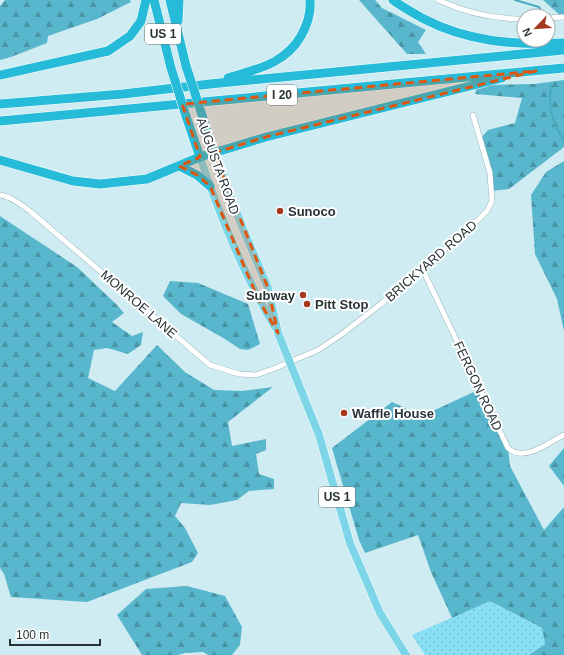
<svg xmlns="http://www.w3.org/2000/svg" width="564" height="655" viewBox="0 0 564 655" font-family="Arial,sans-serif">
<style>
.grass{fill:url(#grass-dots)}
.forest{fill:url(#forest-firs)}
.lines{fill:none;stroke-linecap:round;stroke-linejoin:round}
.stream{stroke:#49a9be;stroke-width:2}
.street-casing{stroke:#99b4bb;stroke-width:6}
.primary-casing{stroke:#fff;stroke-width:9}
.highway-casing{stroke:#fff;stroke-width:10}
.street{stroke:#fff;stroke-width:5}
.primary{stroke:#7dd6e8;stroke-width:8}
.highway{stroke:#26bbd8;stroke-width:9}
.highway-bridge-casing{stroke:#fff;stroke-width:10;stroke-linecap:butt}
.highway-bridge{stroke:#26bbd8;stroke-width:9}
.marked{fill:#de570e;fill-opacity:0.2;stroke:#de570e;stroke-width:3;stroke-dasharray:8 5;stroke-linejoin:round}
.poi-dot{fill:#a33a20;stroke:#fff;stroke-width:1.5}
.labels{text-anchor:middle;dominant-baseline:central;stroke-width:4;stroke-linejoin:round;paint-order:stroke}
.shield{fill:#fff;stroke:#687072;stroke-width:1}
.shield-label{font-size:12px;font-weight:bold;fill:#273335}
.street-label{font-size:13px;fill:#273335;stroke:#fff}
.poi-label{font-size:13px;font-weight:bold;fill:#273335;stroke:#fff;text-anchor:start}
</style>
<defs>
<pattern id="grass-dots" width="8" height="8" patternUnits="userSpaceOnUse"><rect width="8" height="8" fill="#89e0f5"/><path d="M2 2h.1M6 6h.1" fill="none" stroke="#76c1d3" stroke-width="1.8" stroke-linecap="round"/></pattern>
<pattern id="forest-firs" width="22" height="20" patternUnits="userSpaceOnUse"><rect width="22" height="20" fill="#58b7cc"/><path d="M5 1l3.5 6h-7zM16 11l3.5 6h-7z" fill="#4995a6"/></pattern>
</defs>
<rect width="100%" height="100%" fill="#cfecf3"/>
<path class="grass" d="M490,601L542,628L545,644L529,655H425L412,635Z"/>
<g class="forest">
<path d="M5,0H130L131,2L97,19L48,36L47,43L11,57L0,60V6Z"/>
<path d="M359,0H375L382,8L426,30L418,42L426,54H407Z"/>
<path d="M543,0H564V17H562Z"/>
<path d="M564,80V147L509,189L492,191L480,139L488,130L515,123L522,98L475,94L477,85L534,84Z"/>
<path d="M564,161V331L557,299L535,254L531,195L546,172Z"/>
<path d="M0,216L77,267L117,305L124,313L112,322L132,336L143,332L141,345L128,354L107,348L94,350L88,378L115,391L157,345L185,372L214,390L242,391L273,387L228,422L232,446L266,439V450L256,454L259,474L274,479V489L249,491L237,500L210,505L181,503L175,516L185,528L198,553L192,562L87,602L11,597L4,574L0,568Z"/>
<path d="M170,281L198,283L248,304L260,344L248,350L240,349L225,339L181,314L163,296Z"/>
<path d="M480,389L508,448L510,466L544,530L564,507V655H529L545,644L542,628L490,601L452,618L431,572L418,535L365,553L359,540L332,448L392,402L422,416Z"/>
<path d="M564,448V486L549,466Z"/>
<path d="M187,586L225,596L242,627L240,645L232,655H208L203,652L185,653L178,655H142L117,615L146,589Z"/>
</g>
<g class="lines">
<g class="stream">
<path d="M515,0L539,7L544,16"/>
<path d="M551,85C548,110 551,119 564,141"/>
</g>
<defs>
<g id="street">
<path d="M438,0C466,13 492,19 524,19"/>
<path d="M548,18L564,17"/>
<path d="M0,195C12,197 22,205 31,212L210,365L239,374L256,375L273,369L318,350L342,334L381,304L432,260L468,230L487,211L492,201L490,173L473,115"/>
<path d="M422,268L508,448C525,463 548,442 564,435"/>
</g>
<g id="primary">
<path d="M214,153L243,229L268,288L278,333L319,435L350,543L380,613L406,655"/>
<path d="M200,157C220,216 243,274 275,327"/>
</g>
<g id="highway">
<path d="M154,0L171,68"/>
<path d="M170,0L186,66"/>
<path d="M393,0C402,7 412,12 422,18C468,42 512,45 564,43"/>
<path d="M178,21L179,0"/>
<path d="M0,75L108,51L130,36L141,21L146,0"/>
<path d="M228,78C257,69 285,64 301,36C308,24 311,13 310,0"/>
<path d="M0,104L123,94L210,84L564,50"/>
<path d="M202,115L214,153"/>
<path d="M186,116L200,157"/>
<path d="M0,121L564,68"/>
<path d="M0,160L73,181L100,184L147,179L200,157L266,137L502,78"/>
<path d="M179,166L197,175L210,186"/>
</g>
</defs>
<use href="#street" class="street-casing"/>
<use href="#primary" class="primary-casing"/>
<use href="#highway" class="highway-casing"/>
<use href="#street" class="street"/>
<use href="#primary" class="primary"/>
<use href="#highway" class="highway"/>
<defs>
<g id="highway-bridge">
<path d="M186,66L202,115"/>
<path d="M171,68L186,116"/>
</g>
</defs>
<use href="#highway-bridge" class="highway-bridge-casing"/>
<use href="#highway-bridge" class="highway-bridge"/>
</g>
<path class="marked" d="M536,71L266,137L214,153L268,288L278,333L258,299L210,186L197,175L179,166L200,157L182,104Z"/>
<g class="poi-dot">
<circle cx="280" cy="211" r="4"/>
<circle cx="303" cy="295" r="4"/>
<circle cx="307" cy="304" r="4"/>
<circle cx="344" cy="413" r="4"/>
</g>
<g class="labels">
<g class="shield">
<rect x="145" y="24" width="36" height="20" rx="3"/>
<rect x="267" y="85" width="30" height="20" rx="3"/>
<rect x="319" y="487" width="36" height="20" rx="3"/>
</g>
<g class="shield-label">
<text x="163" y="34">US 1</text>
<text x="282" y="95">I 20</text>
<text x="337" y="497">US 1</text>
</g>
<g class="street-label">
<text transform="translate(218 166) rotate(70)">AUGUSTA ROAD</text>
<text transform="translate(431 261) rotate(-41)">BRICKYARD ROAD</text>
<text transform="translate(139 304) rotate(41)">MONROE LANE</text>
<text transform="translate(478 386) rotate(65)">FERGON ROAD</text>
</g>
<g class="poi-label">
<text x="288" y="211">Sunoco</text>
<text x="295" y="295" text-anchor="end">Subway</text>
<text x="315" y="304">Pitt Stop</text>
<text x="352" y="413">Waffle House</text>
</g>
</g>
<g transform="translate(536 28) rotate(245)"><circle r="19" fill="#ffffff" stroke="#a9adae"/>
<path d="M0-3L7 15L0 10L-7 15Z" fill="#a33a20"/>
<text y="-6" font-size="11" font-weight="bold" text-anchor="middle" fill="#273335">N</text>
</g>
<path d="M10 639v6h90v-6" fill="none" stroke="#273335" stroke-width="2"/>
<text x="16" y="639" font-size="12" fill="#273335" stroke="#ffffff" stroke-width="3" paint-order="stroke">100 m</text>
</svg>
